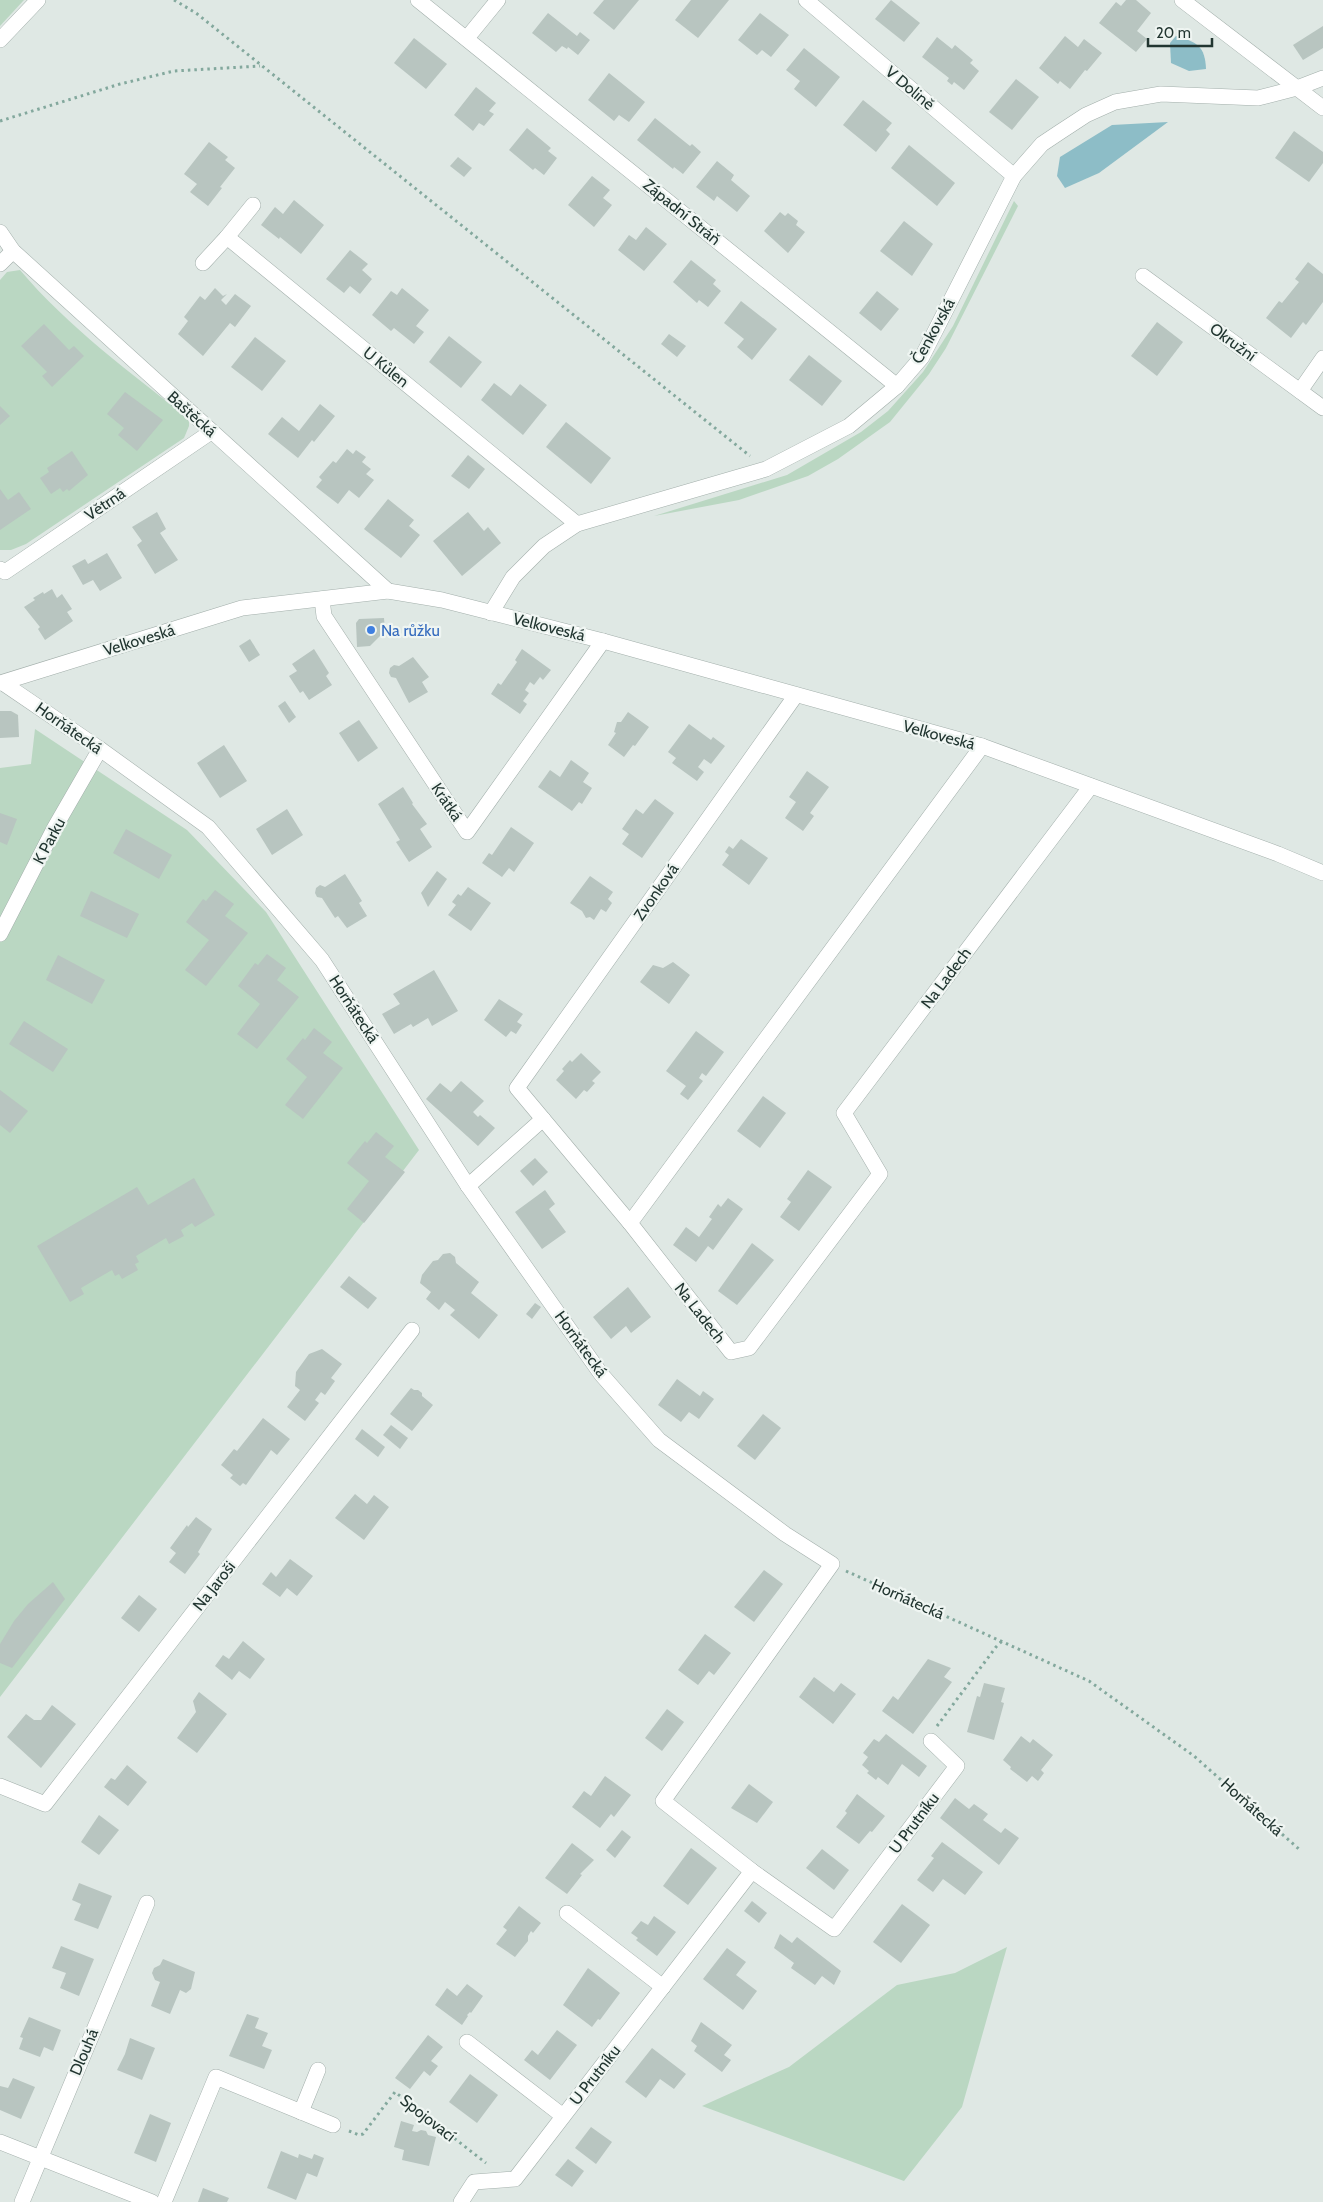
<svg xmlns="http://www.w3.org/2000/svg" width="1323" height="2202" viewBox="0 0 1323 2202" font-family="Cabin,sans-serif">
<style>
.green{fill:#bad7c2}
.water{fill:#8dbdc7}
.building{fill:#b8c5c0}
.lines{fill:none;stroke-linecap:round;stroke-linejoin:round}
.minor-casing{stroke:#a3afab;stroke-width:16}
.tertiary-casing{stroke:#a3afab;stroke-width:16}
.path{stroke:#83a89d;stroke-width:3;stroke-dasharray:2.5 4;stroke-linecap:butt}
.minor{stroke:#fff;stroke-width:15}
.tertiary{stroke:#fff;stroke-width:15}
.shop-dot{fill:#3f7fe0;stroke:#eff5f2;stroke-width:2}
.labels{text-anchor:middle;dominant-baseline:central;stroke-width:4.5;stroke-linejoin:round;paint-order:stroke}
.street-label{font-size:16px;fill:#223631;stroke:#eff5f2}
.shop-label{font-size:16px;fill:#366cbe;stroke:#eff5f2;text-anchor:start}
</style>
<rect width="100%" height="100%" fill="#dfe8e4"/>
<g class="green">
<path d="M0,0H24L0,26Z"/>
<path d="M1014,201L1018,206L946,348L929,374L890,422L838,459L808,476L739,500L654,516L787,475L861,432L888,411L923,372L953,326Z"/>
<path d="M20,270C68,327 131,373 189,419V426L184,438L26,544L11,550H0V280L7,272Z"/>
<path d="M35,729L187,830L266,912L419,1150L0,1697V768L31,764Z"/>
<path d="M1007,1947L962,2107L904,2181L702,2106L789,2067L897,1985L955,1973Z"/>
</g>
<g class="water">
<path d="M1176,36C1197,42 1205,46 1206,69L1189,71L1171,63L1170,43Z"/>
<path d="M1168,122L1099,173L1065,188L1057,176L1060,157L1112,125Z"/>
</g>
<g class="building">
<path d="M604,0H639L614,30L593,13Z"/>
<path d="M691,0H729L698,38L675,20Z"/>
<path d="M891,0L920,23L904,42L875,19Z"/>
<path d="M1126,0H1136L1151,13L1137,31L1147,39L1136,52L1099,23L1116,2L1121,6Z"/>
<path d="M548,13L577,36L580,32L590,40L578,55L568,47L567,49L562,46L556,52L532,33Z"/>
<path d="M760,13L789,35L771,57L762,50L757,55L738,40Z"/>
<path d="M1323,26V48L1303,60L1293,45Z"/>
<path d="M1065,36L1078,47L1084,39L1102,53L1087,71L1085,70L1070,89L1060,81L1058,84L1039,68Z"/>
<path d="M937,37L952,49L955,45L973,60L970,63L979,71L964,90L954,82L952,85L947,81L949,78L922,57Z"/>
<path d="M414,38L447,64L426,89L394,63Z"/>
<path d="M804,48L840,77L816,107L794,89L800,81L786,70Z"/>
<path d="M609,73L645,102L629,122L619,115L614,121L588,100Z"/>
<path d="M1016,79L1039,97L1012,130L989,112Z"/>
<path d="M476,87L496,103L489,111L494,114L484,126L479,123L473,131L454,115Z"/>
<path d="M863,100L892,123L886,130L890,134L876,152L843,125Z"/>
<path d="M655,118L690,146L692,144L701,152L683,174L674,167L673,169L637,140Z"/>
<path d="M527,128L551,148L548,151L557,158L544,175L535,168L533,170L509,150Z"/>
<path d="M1294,131L1323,152V163L1309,182L1275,158Z"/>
<path d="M209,142L228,157L225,160L235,168L220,187L222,188L208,206L190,192L197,184L184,174Z"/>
<path d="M909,145L955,183L937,206L891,168Z"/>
<path d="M458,157L472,168L464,177L450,166Z"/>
<path d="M717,161L734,175L731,180L750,196L737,212L717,196L714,201L696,187Z"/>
<path d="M592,176L610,190L603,198L612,205L594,227L568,205Z"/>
<path d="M294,200L324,225L301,254L280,237L279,239L261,225L275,207L283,214Z"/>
<path d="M780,212L785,216L788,213L798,221L796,225L805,232L788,253L764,231Z"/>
<path d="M904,221L933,244L912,276L880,251Z"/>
<path d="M646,227L667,244L644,271L618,250L629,235L636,240Z"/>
<path d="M350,250L368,264L362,270L372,279L360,294L350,286L344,293L326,279Z"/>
<path d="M691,260L716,280L713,284L721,291L708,307L699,300L697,303L673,282Z"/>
<path d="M1308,262L1323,274V302L1306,325L1303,322L1291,338L1266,318L1279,301L1282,303L1299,282L1295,279Z"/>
<path d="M215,288L223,296L227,294L221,300L226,305L235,294L251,306L235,327L230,323L203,356L178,334L188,321L184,317L200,296L205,300Z"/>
<path d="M402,288L429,310L416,326L424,332L414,344L394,328L391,331L372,315L391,291L397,295Z"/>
<path d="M877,291L899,309L881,331L859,313Z"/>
<path d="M741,301L777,329L752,360L737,347L744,339L724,323Z"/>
<path d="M1157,322L1183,342L1157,376L1131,356Z"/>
<path d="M44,324L69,350L74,346L84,356L52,387L42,376L47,372L21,346Z"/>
<path d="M669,334L686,346L677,357L661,344Z"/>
<path d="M449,336L482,362L461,388L429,362Z"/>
<path d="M255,337L286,361L262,391L231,367Z"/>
<path d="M809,355L842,381L822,406L789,380Z"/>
<path d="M494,383L511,396L520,384L547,405L523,435L481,400Z"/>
<path d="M125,392L163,420L137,451L118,435L124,428L107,414Z"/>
<path d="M320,404L335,416L314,442L312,440L298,458L268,434L282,417L299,431Z"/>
<path d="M0,406L10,416L0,425Z"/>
<path d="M566,422L611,458L591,484L546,447Z"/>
<path d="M347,449L353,454L356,450L366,457L362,462L371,469L366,474L374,480L359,498L349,490L338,504L316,487L322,480L319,477L333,461L336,463Z"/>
<path d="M72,451L88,475L69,491L67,489L63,492L60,488L51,494L40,478L49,472L47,468Z"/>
<path d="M468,455L485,469L469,489L451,476Z"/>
<path d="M0,489L8,500L19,492L31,509L0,530Z"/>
<path d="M388,499L414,520L409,526L420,535L401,558L364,529Z"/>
<path d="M157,512L166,529L160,533L178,560L155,574L137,545L142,541L132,527Z"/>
<path d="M468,512L484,531L488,527L501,543L462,576L433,541Z"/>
<path d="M107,553L122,578L100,591L93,580L83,585L72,566L85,559L88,564Z"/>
<path d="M52,589L57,598L62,594L72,609L67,612L73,621L45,640L38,629L40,627L24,607L35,600L33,598L43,592L44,594Z"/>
<path d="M384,618L385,631L370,646L357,647L356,623L359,619Z"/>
<path d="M250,639L260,655L249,662L239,646Z"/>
<path d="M314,649L329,673L326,676L332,685L309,700L303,691L300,693L289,676L297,671L292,664Z"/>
<path d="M522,649L551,670L543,680L540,677L534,685L530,682L525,690L529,693L523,701L527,704L520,714L491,694L498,683L501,685L517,662L515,660Z"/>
<path d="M413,657L429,677L422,682L428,692L409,703L396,678L391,677L389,673L390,668L394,665L399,666Z"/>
<path d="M285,701L296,717L289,723L278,706Z"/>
<path d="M0,711H11L18,715L19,737L0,738Z"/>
<path d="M628,712L649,727L635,746L633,745L624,757L608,745L616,733L614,732L617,722H621Z"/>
<path d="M359,720L378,748L358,762L339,733Z"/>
<path d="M689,724L711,740L713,737L725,746L711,764L704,759L698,767L704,772L697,781L672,763L676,758L668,752Z"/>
<path d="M224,745L247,781L220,798L197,763Z"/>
<path d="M571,760L589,773L583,782L592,788L582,804L579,802L572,811L538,787L550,770L560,777Z"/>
<path d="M807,771L829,787L810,813L814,816L803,831L785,818L796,802L789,797Z"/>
<path d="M403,787L413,803L412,804L427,824L420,829L432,847L409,862L396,842L400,840L378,804Z"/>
<path d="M655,799L674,813L642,858L622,844L629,834L622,829L636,809L643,814Z"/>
<path d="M287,809L303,835L272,855L256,829Z"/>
<path d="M0,813L17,819L7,845L0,842Z"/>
<path d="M511,827L534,843L514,872L509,868L502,877L482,863L489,853L492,855Z"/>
<path d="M126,829L172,855L159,879L113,853Z"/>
<path d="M741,839L768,858L749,885L722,865L729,855L725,852L729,846L733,849Z"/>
<path d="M437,871L447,879L428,907L421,893Z"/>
<path d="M345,874L362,901L359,903L367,916L347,928L338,916L335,918L322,898L317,897L315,893L316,888L320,885L325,887Z"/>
<path d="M590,876L613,892L608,899L612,903L606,912L601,909L594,920L590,917L586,918L582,911L570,903Z"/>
<path d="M468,887L491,903L471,931L448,915L456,905L452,902L458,894L461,896Z"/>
<path d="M215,890L234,904L225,916L248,933L206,986L185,970L209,940L186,922L203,899L206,901Z"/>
<path d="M91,891L139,914L127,938L80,916Z"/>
<path d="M267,954L286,968L277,980L299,997L257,1049L237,1034L260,1004L238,986L255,963L258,965Z"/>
<path d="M58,955L105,980L92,1004L46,980Z"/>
<path d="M673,962L690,975L669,1004L640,982L653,965L663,968Z"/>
<path d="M434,970L458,1011L432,1026L428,1018L413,1027L411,1024L394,1034L382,1014L400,1004L393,994Z"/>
<path d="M499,999L523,1014L517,1022L522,1025L516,1034L511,1031L506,1037L484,1020Z"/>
<path d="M24,1021L68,1049L53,1072L9,1044Z"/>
<path d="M314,1028L332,1042L323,1053L343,1068L303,1119L285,1105L307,1077L286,1059L303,1038L305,1040Z"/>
<path d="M696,1031L724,1052L706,1076L702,1073L699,1078L703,1081L688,1100L680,1094L686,1086L666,1071Z"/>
<path d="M581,1053L601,1072L592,1081L595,1083L587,1092L584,1090L576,1099L556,1080L564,1071L562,1069L570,1060L572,1062Z"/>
<path d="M461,1081L484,1101L473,1112L478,1117L480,1115L495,1128L478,1146L426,1099L440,1083L451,1092Z"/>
<path d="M0,1090L28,1111L10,1133L0,1125Z"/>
<path d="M763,1096L786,1113L760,1148L737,1131Z"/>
<path d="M376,1132L394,1146L385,1157L405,1172L364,1223L347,1209L369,1181L347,1163L365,1141L367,1143Z"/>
<path d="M535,1158L548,1172L533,1186L520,1171Z"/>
<path d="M808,1170L832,1187L799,1231L780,1217L791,1202L787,1199Z"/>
<path d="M194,1178L215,1215L195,1227L192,1223L181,1230L184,1236L169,1244L166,1238L136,1256L139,1262L135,1264L138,1270L122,1279L119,1274L115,1276L112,1270L81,1288L84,1294L70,1302L37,1246L137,1187L148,1205Z"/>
<path d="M545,1190L555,1204L549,1209L566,1232L542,1249L515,1212Z"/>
<path d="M728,1198L743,1209L713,1250L708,1246L696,1262L673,1245L686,1227L699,1237L712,1219L709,1217L718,1204L721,1207Z"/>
<path d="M752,1243L774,1260L737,1305L718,1291Z"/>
<path d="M450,1253L455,1257L456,1263L479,1282L471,1293L498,1315L479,1339L450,1315L455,1310L445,1302L439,1310L426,1299L431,1292L420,1283L422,1275L433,1261L438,1260L443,1254Z"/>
<path d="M349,1276L377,1298L368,1309L340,1287Z"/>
<path d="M628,1287L651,1317L631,1333L626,1326L611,1339L593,1317Z"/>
<path d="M535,1303L541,1307L532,1319L526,1314Z"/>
<path d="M322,1349L342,1364L331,1378L335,1381L325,1395L321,1392L315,1400L319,1403L305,1421L287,1407L300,1390L295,1386L296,1372L309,1354Z"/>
<path d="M677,1379L700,1396L703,1391L714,1399L699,1419L689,1412L681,1422L658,1405Z"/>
<path d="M411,1388L414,1390H418L422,1393V1396L433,1405L412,1431L390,1414Z"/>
<path d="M763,1414L781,1428L755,1460L737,1446Z"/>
<path d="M263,1418L290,1439L277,1455L271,1450L246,1485L243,1483L240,1486L230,1478L233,1475L221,1465L234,1449L237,1451Z"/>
<path d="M391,1425L408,1438L400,1449L383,1435Z"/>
<path d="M362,1429L385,1447L378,1457L355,1439Z"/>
<path d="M355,1494L367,1504L374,1495L389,1507L364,1540L335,1518Z"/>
<path d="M196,1517L212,1529L198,1552L200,1554L185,1574L169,1562L176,1553L170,1548L187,1525L188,1527Z"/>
<path d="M290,1559L313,1576L297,1596L287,1588L280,1597L262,1584L271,1572L276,1577Z"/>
<path d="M764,1570L783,1584L754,1622L734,1607Z"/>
<path d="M53,1582L65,1599L12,1668L0,1663V1644L14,1621L28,1604Z"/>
<path d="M139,1595L157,1609L139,1632L121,1618Z"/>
<path d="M705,1634L731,1653L714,1675L709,1671L698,1685L678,1670Z"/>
<path d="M243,1641L265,1659L250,1679L239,1671L232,1680L215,1666L223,1655L229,1659Z"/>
<path d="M928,1659L951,1668L944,1677L952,1682L913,1734L882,1711L893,1696L898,1700Z"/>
<path d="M814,1677L834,1692L841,1683L856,1694L833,1724L799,1697Z"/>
<path d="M984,1683L1005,1688L1001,1702L1004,1703L994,1740L967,1732L977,1696L980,1697Z"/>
<path d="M199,1692L227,1714L197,1753L177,1738L196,1712L193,1701Z"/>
<path d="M52,1705L76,1724L41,1768L7,1737L26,1714L34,1720H41Z"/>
<path d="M667,1709L684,1722L662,1751L645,1738Z"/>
<path d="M886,1734L927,1766L919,1777L902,1764L888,1785L878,1777L876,1780L867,1773L869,1771L862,1765L868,1757L863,1753L874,1739L879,1742Z"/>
<path d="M1021,1736L1030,1743L1033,1739L1053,1755L1041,1770L1044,1773L1038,1781L1032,1776L1027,1782L1010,1769L1011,1767L1003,1760Z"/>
<path d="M127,1765L147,1782L128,1806L104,1787L111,1778L115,1780Z"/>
<path d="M605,1776L631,1795L614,1817L611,1814L600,1828L572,1807L584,1791L591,1796Z"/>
<path d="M749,1784L773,1802L757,1823L731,1808Z"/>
<path d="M857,1794L885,1816L872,1832L870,1831L859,1844L836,1827L847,1813L845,1811Z"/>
<path d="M955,1798L969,1809L974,1804L988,1814L983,1820L1001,1833L1005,1828L1019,1838L999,1865L940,1818Z"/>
<path d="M99,1815L119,1830L99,1855L81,1842Z"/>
<path d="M622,1830L631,1837L615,1858L606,1850Z"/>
<path d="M942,1842L983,1872L965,1895L943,1879L933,1892L917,1880L934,1858L931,1856Z"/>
<path d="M572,1843L594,1860L580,1874L582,1875L567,1894L545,1878Z"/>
<path d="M691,1848L717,1868L688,1905L663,1886Z"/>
<path d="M822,1849L849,1870L834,1890L806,1868Z"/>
<path d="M79,1883L112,1896L98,1929L74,1920L81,1904L72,1900Z"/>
<path d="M752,1901L767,1913L759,1923L744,1911Z"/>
<path d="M902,1904L930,1925L901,1963L873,1942Z"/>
<path d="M519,1906L541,1923L533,1933L531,1931L528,1936V1941L515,1957L496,1944L507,1930L503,1927Z"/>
<path d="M654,1916L676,1932L657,1956L636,1940L638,1938L631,1933L641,1921L648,1925Z"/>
<path d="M780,1934L792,1943L797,1937L841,1971L834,1985L822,1976L815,1985L791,1968L794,1963L774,1948Z"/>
<path d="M61,1946L94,1959L79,1996L60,1988L66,1973L52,1968Z"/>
<path d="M727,1948L746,1962L736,1975L757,1991L743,2010L703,1979Z"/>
<path d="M163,1959L195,1972L191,1989L186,1993L180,1990L170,2014L151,2006L160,1982L155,1980L152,1973L154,1968L160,1965Z"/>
<path d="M588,1968L620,1993L600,2020L598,2019L592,2027L563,2005Z"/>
<path d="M467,1984L483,1996L471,2013L470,2012L467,2015L468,2016L462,2025L435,2005L447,1988L457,1996Z"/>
<path d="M247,2014L259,2018L255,2028L268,2033L262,2046L272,2050L264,2069L229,2056Z"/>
<path d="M29,2017L61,2030L53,2051L44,2047L40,2057L19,2049L23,2038L20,2037Z"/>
<path d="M701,2022L732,2045L724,2055L731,2060L722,2072L694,2051L697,2046L691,2041Z"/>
<path d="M557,2030L577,2045L550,2080L524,2060L532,2050L538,2055Z"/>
<path d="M428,2035L443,2047L431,2061L438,2066L430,2076L424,2071L410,2089L395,2078Z"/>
<path d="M130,2038L155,2048L142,2080L117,2070L125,2054Z"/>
<path d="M652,2048L686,2074L674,2089L660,2079L646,2098L625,2082Z"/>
<path d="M470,2074L498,2095L477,2123L449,2102Z"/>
<path d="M13,2078L35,2087L21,2119L0,2110V2086L8,2088Z"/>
<path d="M150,2114L171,2123L156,2162L134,2153Z"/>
<path d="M401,2121L414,2125L412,2131L417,2132L421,2130L426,2131L428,2135L436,2137L429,2166L402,2160L404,2150L394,2147Z"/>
<path d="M591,2127L612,2142L596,2164L575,2148Z"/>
<path d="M281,2151L298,2158L299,2154L312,2159L314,2154L324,2158L317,2177L307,2173L296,2200L267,2188Z"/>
<path d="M568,2159L584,2171L572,2187L555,2175Z"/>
<path d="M203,2188L229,2198L227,2202H198Z"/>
</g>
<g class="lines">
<defs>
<g id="minor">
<path d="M418,0L897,386"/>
<path d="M806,0L1014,176"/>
<path d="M1182,0L1323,108"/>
<path d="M467,38L498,0"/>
<path d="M253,205L227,237L577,524"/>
<path d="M0,232L13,251L388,591"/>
<path d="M203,263L227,237"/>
<path d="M0,264L13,251"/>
<path d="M1143,276L1323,408"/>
<path d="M1300,391L1323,358"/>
<path d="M0,569L5,572L211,432"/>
<path d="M322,599L324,616L467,832L603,641"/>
<path d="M491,613L513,577L544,546L577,524L766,469L849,426L897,386L922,357L1014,176L1042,144L1060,132L1086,115L1115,102L1161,94L1258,98L1297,88L1323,78"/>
<path d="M3,683L100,749L208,827L322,960L468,1186L601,1374L659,1440L785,1534L832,1564L663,1801L752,1871"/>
<path d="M982,746L630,1223L731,1352L749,1348L880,1174L844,1113L1091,786"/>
<path d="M0,934L55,827L100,749"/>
<path d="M468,1186L543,1119"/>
<path d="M630,1223L517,1088L796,695"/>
<path d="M0,1786L45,1804L412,1330"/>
<path d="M567,1913L663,1987"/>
<path d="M467,2042L563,2116"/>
<path d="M301,2112L318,2070"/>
<path d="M0,2142L152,2202"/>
<path d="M22,2202L147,1903"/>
<path d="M164,2202L216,2077L333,2125"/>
<path d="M461,2202L474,2182L515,2179L752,1871L834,1929L957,1766L931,1741"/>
</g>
<g id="tertiary">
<path d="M0,40L38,0"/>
<path d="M0,683L242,608L388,591L442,600L603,641L982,746L1278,854L1323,873"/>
</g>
</defs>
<use href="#minor" class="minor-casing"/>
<use href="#tertiary" class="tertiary-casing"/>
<g class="path">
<path d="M174,0L196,13L750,456"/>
<path d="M0,121L120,84L174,71L260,66"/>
<path d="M846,1571L1089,1681L1194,1756L1300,1850"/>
<path d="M937,1726L996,1647L1002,1641"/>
<path d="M349,2131L359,2135L363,2134L395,2092L486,2163"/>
</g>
<use href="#minor" class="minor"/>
<use href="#tertiary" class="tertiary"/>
</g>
<circle class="shop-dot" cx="371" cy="630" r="5"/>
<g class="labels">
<g class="street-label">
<text transform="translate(910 88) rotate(40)">V Dolině</text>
<text transform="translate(682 212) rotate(39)">Západní Stráň</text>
<text transform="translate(933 331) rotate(-61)">Čenkovská</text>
<text transform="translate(1233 342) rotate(36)">Okružní</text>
<text transform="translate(386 367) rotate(39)">U Kůlen</text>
<text transform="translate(192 414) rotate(42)">Baštěcká</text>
<text transform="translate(105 504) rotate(-34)">Větrná</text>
<text transform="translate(549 627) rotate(14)">Velkoveská</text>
<text transform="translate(139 640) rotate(-17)">Velkoveská</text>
<text transform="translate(69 728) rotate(35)">Horňátecká</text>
<text transform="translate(939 735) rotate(15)">Velkoveská</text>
<text transform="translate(447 802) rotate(56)">Krátká</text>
<text transform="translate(49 841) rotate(-62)">K Parku</text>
<text transform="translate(656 892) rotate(-55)">Zvonková</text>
<text transform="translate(946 978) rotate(-53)">Na Ladech</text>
<text transform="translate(354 1009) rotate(57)">Horňátecká</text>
<text transform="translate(700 1313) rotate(52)">Na Ladech</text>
<text transform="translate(581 1344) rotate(54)">Horňátecká</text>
<text transform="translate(214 1586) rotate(-52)">Na Jaroši</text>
<text transform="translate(908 1599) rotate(24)">Horňátecká</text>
<text transform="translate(1252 1807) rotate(42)">Horňátecká</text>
<text transform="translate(914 1823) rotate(-53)">U Prutníku</text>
<text transform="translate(84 2052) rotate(-67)">Dlouhá</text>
<text transform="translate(595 2075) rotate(-52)">U Prutníku</text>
<text transform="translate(428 2118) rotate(38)">Spojovací</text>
</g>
<g class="shop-label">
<text x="381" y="630">Na růžku</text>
</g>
</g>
<path d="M1148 38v8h64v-8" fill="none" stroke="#223631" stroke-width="2.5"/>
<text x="1156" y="38" font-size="15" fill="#223631" stroke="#eff5f2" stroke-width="4" paint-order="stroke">20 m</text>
</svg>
